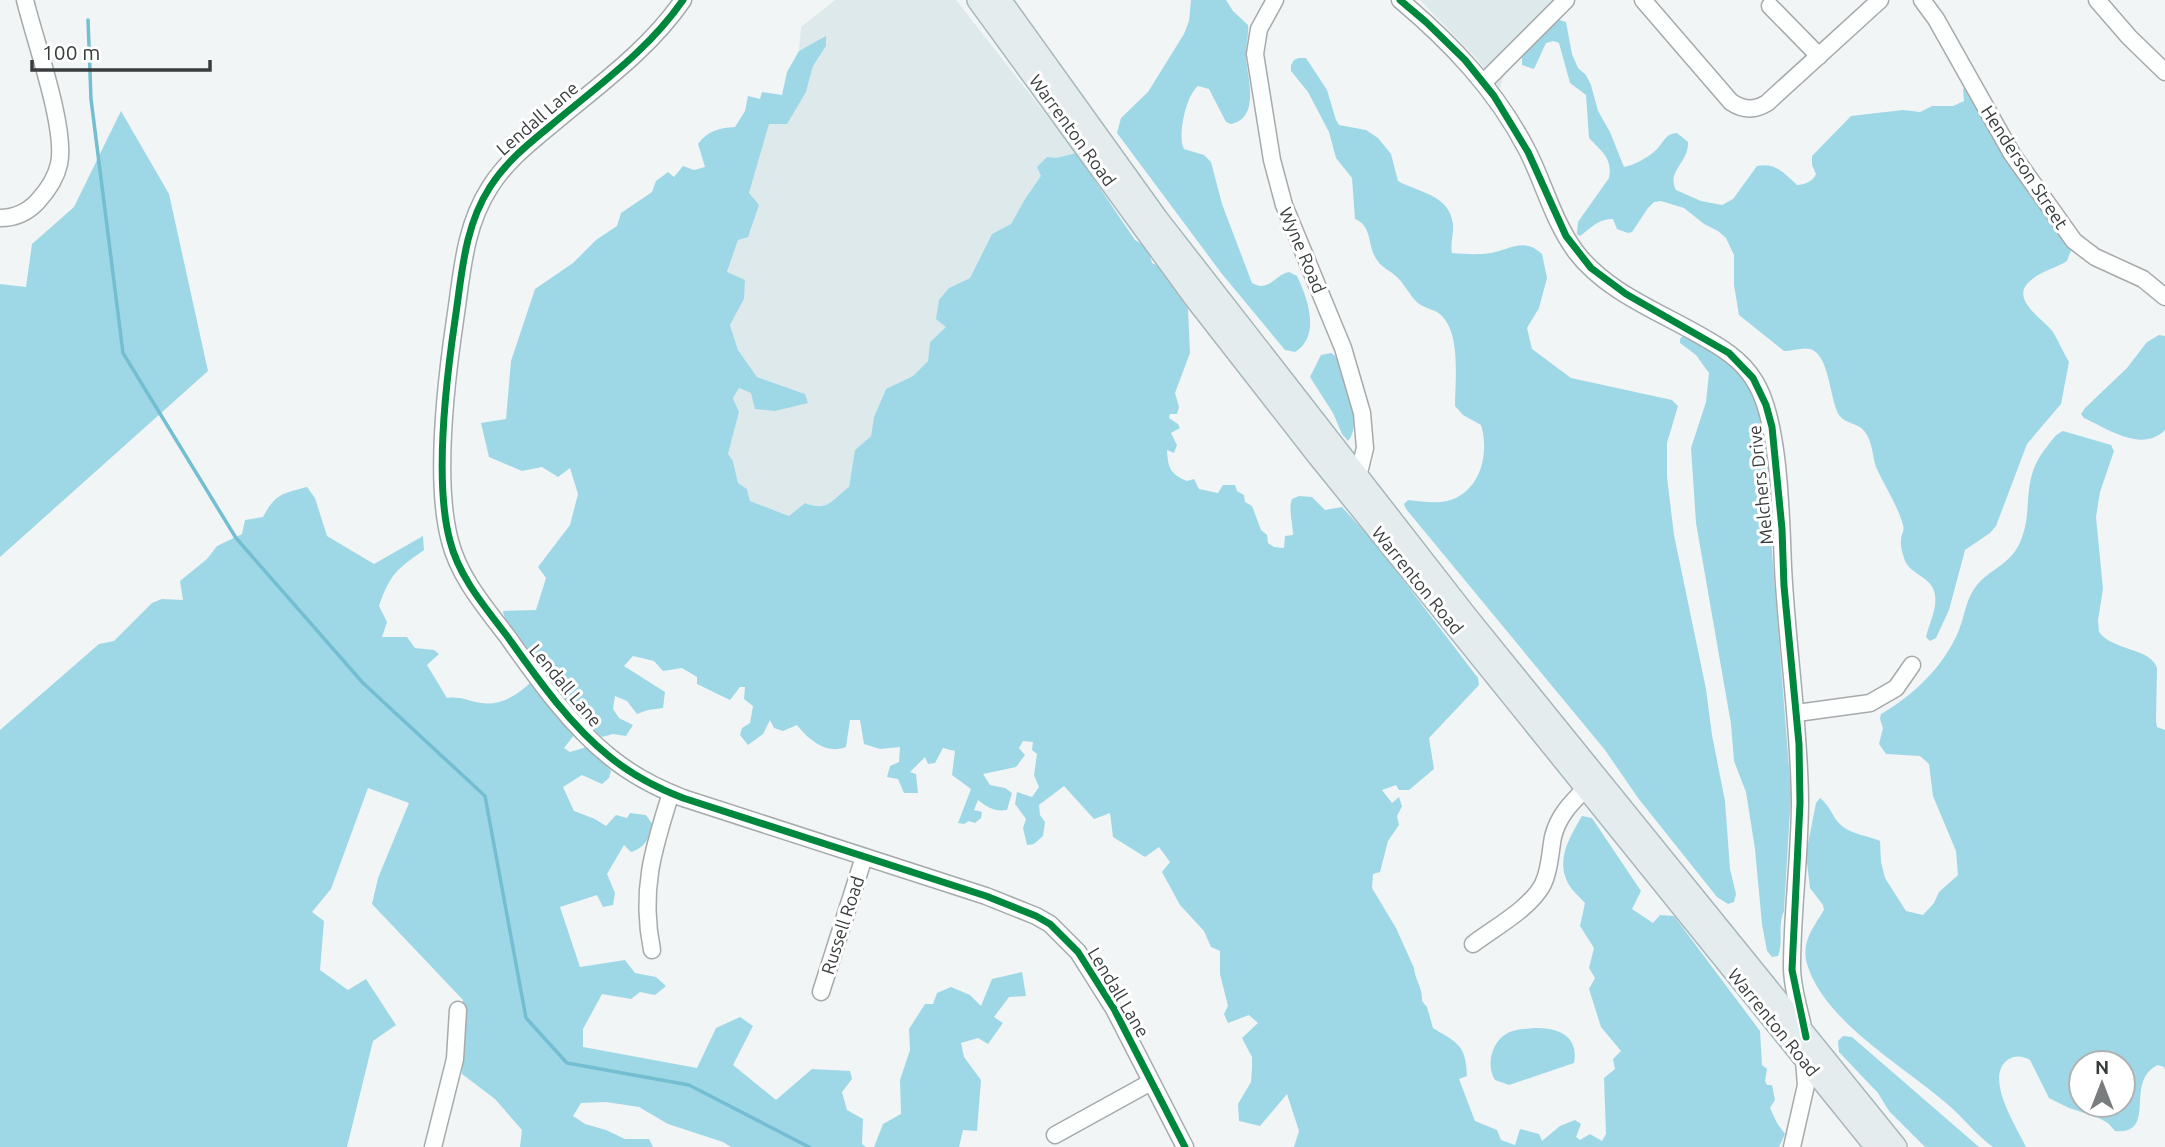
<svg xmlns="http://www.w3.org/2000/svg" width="2165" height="1147" viewBox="0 0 2165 1147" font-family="Ubuntu,sans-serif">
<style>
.built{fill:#dee9ec}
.forest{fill:#9ed8e7;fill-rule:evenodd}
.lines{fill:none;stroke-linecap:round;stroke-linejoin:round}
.stream{stroke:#74bed1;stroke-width:3.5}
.minor-casing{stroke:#a7aaab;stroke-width:19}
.major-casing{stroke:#a7b7bb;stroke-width:24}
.minor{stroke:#fdfefe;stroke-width:16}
.major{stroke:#e4ecee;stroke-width:21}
.cycleway-casing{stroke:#fff;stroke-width:11}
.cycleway{stroke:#00873e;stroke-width:7}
.labels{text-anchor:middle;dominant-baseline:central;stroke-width:6;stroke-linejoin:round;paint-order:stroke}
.street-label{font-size:18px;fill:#3a3d3e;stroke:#fff}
</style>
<rect width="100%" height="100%" fill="#f1f5f6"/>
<g class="built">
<path d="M835,0H956L1076,153L1056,158L1025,199L1011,224L992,234L970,278L949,288L946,327L930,342L928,361L913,376L886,389L874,417L871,436L855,450L849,487L826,506L818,508L805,503L789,516L750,501L747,489L738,483L733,461L728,454L739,412L733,398L739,387L751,393L805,394L757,377L738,350L730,325L744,299L727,273L738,240L749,193L769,123L806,92L813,66L826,46V37L799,51L801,27Z"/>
<path d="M1420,0H1576L1513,61L1502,80L1500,89L1477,59Z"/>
</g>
<g class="forest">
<path d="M1191,0H1226L1233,11L1248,25C1249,37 1245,48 1246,59C1248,79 1260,118 1231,124L1226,122L1209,89L1198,86C1186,95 1177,137 1184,149L1204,155L1211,162L1222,204L1252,283C1269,293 1274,275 1289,272L1297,276C1308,299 1321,336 1295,352L1285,350L1222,274L1117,133L1121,118L1148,92L1184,34L1189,21Z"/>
<path d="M1557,19L1566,22L1572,54L1578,68L1586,75L1591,85L1598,111L1610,132L1624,167C1634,165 1647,158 1655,151C1664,143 1664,134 1677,133L1688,142C1689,163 1666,171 1676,190L1701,201L1722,205L1733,199L1757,166C1776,162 1785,174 1797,185C1805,185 1813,181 1816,174L1812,165V156L1851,116L1903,110L1920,112L1932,106H1953L1964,101L1963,89L1966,87L2072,248L2067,261C2055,269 2039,271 2028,283C2011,300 2044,320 2053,332C2059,342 2063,352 2069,362L2061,404L2027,444L1996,526L1990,533L1965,550L1949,610L1936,638L1930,641L1926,637C1929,623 1939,606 1934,591C1930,577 1912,575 1905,561C1903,555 1900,547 1901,541C1901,534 1905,531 1903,525C1897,504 1885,487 1876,467C1872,455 1873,443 1865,432C1859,423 1845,424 1839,415C1829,398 1830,355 1810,349C1803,347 1792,351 1784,351L1739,315L1734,285V255L1726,238L1718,231L1704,224L1684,208L1661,201L1654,202L1648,208L1632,232L1628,233L1617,229L1613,219C1598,219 1592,227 1580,236L1577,234L1578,222L1609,178C1613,158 1601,151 1589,138L1586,95L1570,83L1559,43L1553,41L1546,43L1534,69L1522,65V56Z"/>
<path d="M826,36V46L813,66L806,92L787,124H769L749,193L759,205L748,237L738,240L727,272L745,280L744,299L730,325L738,350L757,377L805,394L808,403L775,411L755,409L751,393L739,388L733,398L739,412L728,454L733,461L738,483L747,489L750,501L789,516L805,503C829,512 831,500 849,487L855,450L871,436L874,417L886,389L913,376L928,361L930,342L946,327L936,319L939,300L949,288L970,278L992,234L1011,224L1025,199L1041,176L1037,167L1047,157L1056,158L1076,153L1135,240L1148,248L1152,263L1163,268L1188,309L1190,353L1175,393L1179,407L1177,414H1170L1169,418L1178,424L1180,428L1171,433L1177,445L1174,453L1167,450C1168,468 1170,474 1187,481L1194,479L1199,489L1218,493L1223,485H1235L1237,491L1244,495L1245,502L1252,506L1261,530L1267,535L1268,543L1274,547L1284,548L1285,536L1293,535C1293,523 1288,510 1292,499L1299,496L1312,497L1325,510L1342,507L1374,542L1478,678L1479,685L1429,738L1434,769L1409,790H1399L1396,785L1382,790L1392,803L1399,797L1402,806L1397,816L1399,825L1388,841L1380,872L1373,874L1372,888L1396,928L1414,968C1415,980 1423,988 1422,1001L1427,1007L1433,1028C1457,1043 1466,1044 1467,1076L1459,1079L1475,1121L1497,1130L1501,1140L1515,1145L1520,1129L1539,1134L1542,1141L1560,1126L1575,1120L1581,1124L1576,1137L1580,1140L1590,1134L1602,1141L1606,1134L1604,1078L1615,1069L1613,1059L1621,1051L1601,1027L1589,989L1595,978L1589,968L1594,948L1580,926L1585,903C1580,897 1570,889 1567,881C1556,858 1571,835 1582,816L1592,818L1641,891L1632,909L1653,923L1660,915L1674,916L1760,1031L1762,1065L1767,1069L1765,1081L1767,1085H1772L1775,1100L1770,1108L1777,1123L1785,1134L1779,1147H1294L1299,1131L1287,1094L1260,1126L1239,1121L1238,1104L1251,1082L1252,1068V1057L1242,1038L1258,1023L1249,1015L1228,1023L1224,1014L1228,1006L1220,974V951L1211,947L1204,931L1180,905L1162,872L1170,862L1159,847L1145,857L1113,837L1110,813L1094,819L1064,786L1039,805L1040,815L1045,822L1043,836L1034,844L1027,845L1023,828L1026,819L1015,804L1017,792L1032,797L1039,787L1034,775L1037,754L1032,750L1033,742L1023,741L1019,748L1025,755L1016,767L983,774L990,785L1005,788L1012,793L1007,810C995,812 987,807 978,800L974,810L982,812L981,818L975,823L969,821L964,824L958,823L971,789L952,775L955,751L943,748L935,763L928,764L925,757L910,772L916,774L918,793H904L898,779L887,777L890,766L899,762L900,747L880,749L864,744L860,720H850L846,747C826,755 808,739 797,725L783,731L774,728L770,720L763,734L748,745L740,735L742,728L750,723L753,706L744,699L745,687H740L730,700L697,684V677L682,668L663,671L654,661L633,656L624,666L665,692L663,708L648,710L637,714L627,701L615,696L613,709L619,718L633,725L626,736L613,734L602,737C576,716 507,643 503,611L536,610L546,578L538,567L570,525L578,494L570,468L558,477L542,467L522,471L489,457L481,423L506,419L511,361L535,289L573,263L596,240L617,226L621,213L652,192L656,181L668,172L674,177L683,166L694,170L705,167L698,144C708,131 718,128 735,127L745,111L748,96L760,99L762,92L782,95L787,72L799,51Z"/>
<path d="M1299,58H1306L1327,90L1336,120L1339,125L1366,130L1378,138L1391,154L1398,181C1419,193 1449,194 1453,224C1454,234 1450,243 1452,253C1464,254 1478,255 1491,253C1511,249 1524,237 1542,254L1547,278L1539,308L1527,328L1532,349L1571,378L1672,400L1678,406L1667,443V477L1674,535L1706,689L1712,735L1725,801L1730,869L1736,894L1734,902L1728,904L1717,897L1638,798L1605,750L1406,509L1404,504L1408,500C1420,501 1435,504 1447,501C1480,493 1490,454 1481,425L1463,415L1455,406C1455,380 1461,336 1442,316C1436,309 1425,309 1418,303C1410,296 1405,285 1398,278C1391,271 1382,268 1377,260C1367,247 1373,226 1355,219L1352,178L1336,158L1329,132L1308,92L1291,71V65L1294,60Z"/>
<path d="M121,111L169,194L208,371L0,557V284L26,287L32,244L74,207Z"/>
<path d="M2159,335L2165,336V430C2142,453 2108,429 2084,418L2081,414L2085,408L2127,368L2147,342Z"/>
<path d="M1683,336H1687C1730,364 1750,371 1762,425L1791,793L1784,911C1777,926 1784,941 1778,956L1772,957L1767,951L1762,924L1755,849L1746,792L1734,761L1731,724L1696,523L1691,448L1706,402L1709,373L1696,355L1680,343V339Z"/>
<path d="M1331,353C1349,361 1363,427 1348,441L1342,434L1333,413L1310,377L1321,355Z"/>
<path d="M2063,431L2111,445L2114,451L2100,492L2096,517L2103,589L2098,620L2099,632C2113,651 2151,648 2157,668L2156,721L2157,727L2165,730V1070L2164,1067L2158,1065C2123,1081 2159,1135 2115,1131L2108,1123L2097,1117L2069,1108L2049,1098L2030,1060C2024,1056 2015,1055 2009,1059C1982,1076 2018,1129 2026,1147H1993C1977,1136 1962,1116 1946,1103C1902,1065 1824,1021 1807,964C1801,942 1813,928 1824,910L1823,905L1810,888L1807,863V849L1816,803L1820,798C1831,806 1832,818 1842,826C1853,835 1867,835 1880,841L1881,862L1885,878L1906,911L1923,915L1934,903L1939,892L1958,875L1956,851L1933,796L1929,764L1920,756L1886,754L1879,744L1883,728L1880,719L1881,714C1915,694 1944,666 1959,630C1965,615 1966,598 1977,585C1991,568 2011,565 2021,540C2034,508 2020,482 2045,449C2051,442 2054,435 2063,431ZM2081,1063H2123V1105H2081Z"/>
<path d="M307,487L315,498L327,536L374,564L423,536L424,550C397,569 390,574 379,606L387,622L382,637H407L415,648L434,650L439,654L427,665L447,698C460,696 468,701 481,703C500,706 518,695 531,682L575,734L564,748L570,752L590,746L611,771L609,778L602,784L582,775L563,787L574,811L595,819L606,826L616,815L627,818L630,813L646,815L653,825C649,838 645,848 631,852L624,845L607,874L615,893L613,905L603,907L597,895L560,907L580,967L625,960L635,973L656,977L666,986L655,995L640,992L631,999L602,994L583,1029V1047L697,1068L716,1028L740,1017L753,1026L733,1065L776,1100L812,1069L850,1071L852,1079L842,1092L847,1110L863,1119L862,1144L866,1147H731L723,1142L668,1124L639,1107L606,1102L581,1103L573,1116L585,1124L606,1130L625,1139H649L653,1147H520L522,1130L495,1099L462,1074L463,1000L372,904L378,878L409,803L368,788L331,889L312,912L324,921L320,970L348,990L366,979L396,1025L373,1041L347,1147H0V730L99,644L114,641L152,603L162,599L183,600L180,581L207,559L217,546L242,534L245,520L263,517C276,493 282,494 307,487Z"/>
<path d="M1022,972L1026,996L1009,997L994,1017L1003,1023L988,1044L978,1038L961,1043L964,1057L981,1080L977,1131L963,1130L959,1147H874L883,1124L901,1114L900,1080L910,1050L909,1029L925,1004H933L937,993L951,987L970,995L981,1006L992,979Z"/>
<path d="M1535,1028C1559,1028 1579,1036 1574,1063L1509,1085L1495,1080C1486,1066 1491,1043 1506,1034C1514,1029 1526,1029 1535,1028Z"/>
<path d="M1843,1036L1852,1037L1979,1147H1925L1889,1111L1878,1093L1839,1052L1838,1041Z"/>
</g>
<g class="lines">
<path class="stream" d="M88,20L91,99L123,353L236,538L363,683L485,796L526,1018L567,1063L689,1085L809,1147"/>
<defs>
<g id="minor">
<path d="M683,0C648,51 596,87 549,127C527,145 505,163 490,187C464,227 462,274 455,320C446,381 434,482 450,541C459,577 485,607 507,636C537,678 569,724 610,757C632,775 657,788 683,798L986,896L1036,916L1050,924L1078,952L1114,1009L1185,1147"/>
<path d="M1275,0L1259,29L1255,54L1272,160L1284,205L1343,348L1362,413L1365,448L1356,485"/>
<path d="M1400,0C1451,43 1496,90 1527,150C1544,183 1553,221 1576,252C1605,290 1653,309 1694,332C1717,345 1740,357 1754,380C1780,419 1781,519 1783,567C1787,645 1799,722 1800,800C1800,856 1792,912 1792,967C1792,989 1800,1011 1804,1032"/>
<path d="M1643,0L1731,102C1743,110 1754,111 1767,103L1880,0"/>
<path d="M1922,0L1936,19L2012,154L2074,241L2095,257L2143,279L2165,297"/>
<path d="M2097,0L2129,37L2165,72"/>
<path d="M1770,6L1819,56"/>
<path d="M1484,82L1566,0"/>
<path d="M0,218C15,218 28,212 38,201C48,190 56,178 59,164C67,129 34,38 25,0"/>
<path d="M1797,713L1870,703L1896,688L1912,665"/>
<path d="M1473,944C1494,928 1531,908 1543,884C1550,870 1550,853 1553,837C1558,816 1571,803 1586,788"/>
<path d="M652,950C640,891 653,849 671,793"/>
<path d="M821,992L864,857"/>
<path d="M1055,1135L1151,1082"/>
<path d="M433,1147L455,1059L458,1010"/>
<path d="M1792,1147L1806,1085L1804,1060"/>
</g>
<g id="major">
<path d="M978,0L1195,298L1316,453L1876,1147"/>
<path d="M1000,0L1158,220L1467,617L1896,1147"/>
</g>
</defs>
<use href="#minor" class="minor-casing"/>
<use href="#major" class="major-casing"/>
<use href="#minor" class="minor"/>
<use href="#major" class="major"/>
<defs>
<g id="cycleway">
<path d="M683,0C648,51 596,87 549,127C527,145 505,163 490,187C464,227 462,274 455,320C446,381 434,482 450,541C459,577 485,607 507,636C537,678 569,724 610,757C632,775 657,788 683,798L986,896L1036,916L1050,924L1078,952L1114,1009L1185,1147"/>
<path d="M1400,0L1426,22L1465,60L1494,96L1528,152L1566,236L1591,268L1626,294L1729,353L1753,378L1766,405L1772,427L1782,529L1784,586L1799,744L1800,803L1792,970L1806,1037"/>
</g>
</defs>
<use href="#cycleway" class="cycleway-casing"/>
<use href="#cycleway" class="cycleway"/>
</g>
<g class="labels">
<g class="street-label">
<text transform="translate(537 118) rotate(-41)">Lendall Lane</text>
<text transform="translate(1073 130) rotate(54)">Warrenton Road</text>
<text transform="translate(2025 167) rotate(57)">Henderson Street</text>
<text transform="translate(1303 250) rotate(67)">Wyne Road</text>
<text transform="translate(1760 485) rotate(-96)">Melchers Drive</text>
<text transform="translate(1418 580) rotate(51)">Warrenton Road</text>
<text transform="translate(566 685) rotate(50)">Lendall Lane</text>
<text transform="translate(842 925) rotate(-72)">Russell Road</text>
<text transform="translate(1119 992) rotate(59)">Lendall Lane</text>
<text transform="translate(1774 1022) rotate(51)">Warrenton Road</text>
</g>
</g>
<g transform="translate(2102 1084)"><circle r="33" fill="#ffffff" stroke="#b0b1b2" stroke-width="2"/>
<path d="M0-5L12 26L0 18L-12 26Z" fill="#7a7d7e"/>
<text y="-10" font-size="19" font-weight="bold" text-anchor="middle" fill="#3a3d3e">N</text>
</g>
<path d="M32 60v10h178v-10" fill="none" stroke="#3a3d3e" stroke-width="3.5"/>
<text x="42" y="60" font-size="21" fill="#3a3d3e" stroke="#ffffff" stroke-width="5" paint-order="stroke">100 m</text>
</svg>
